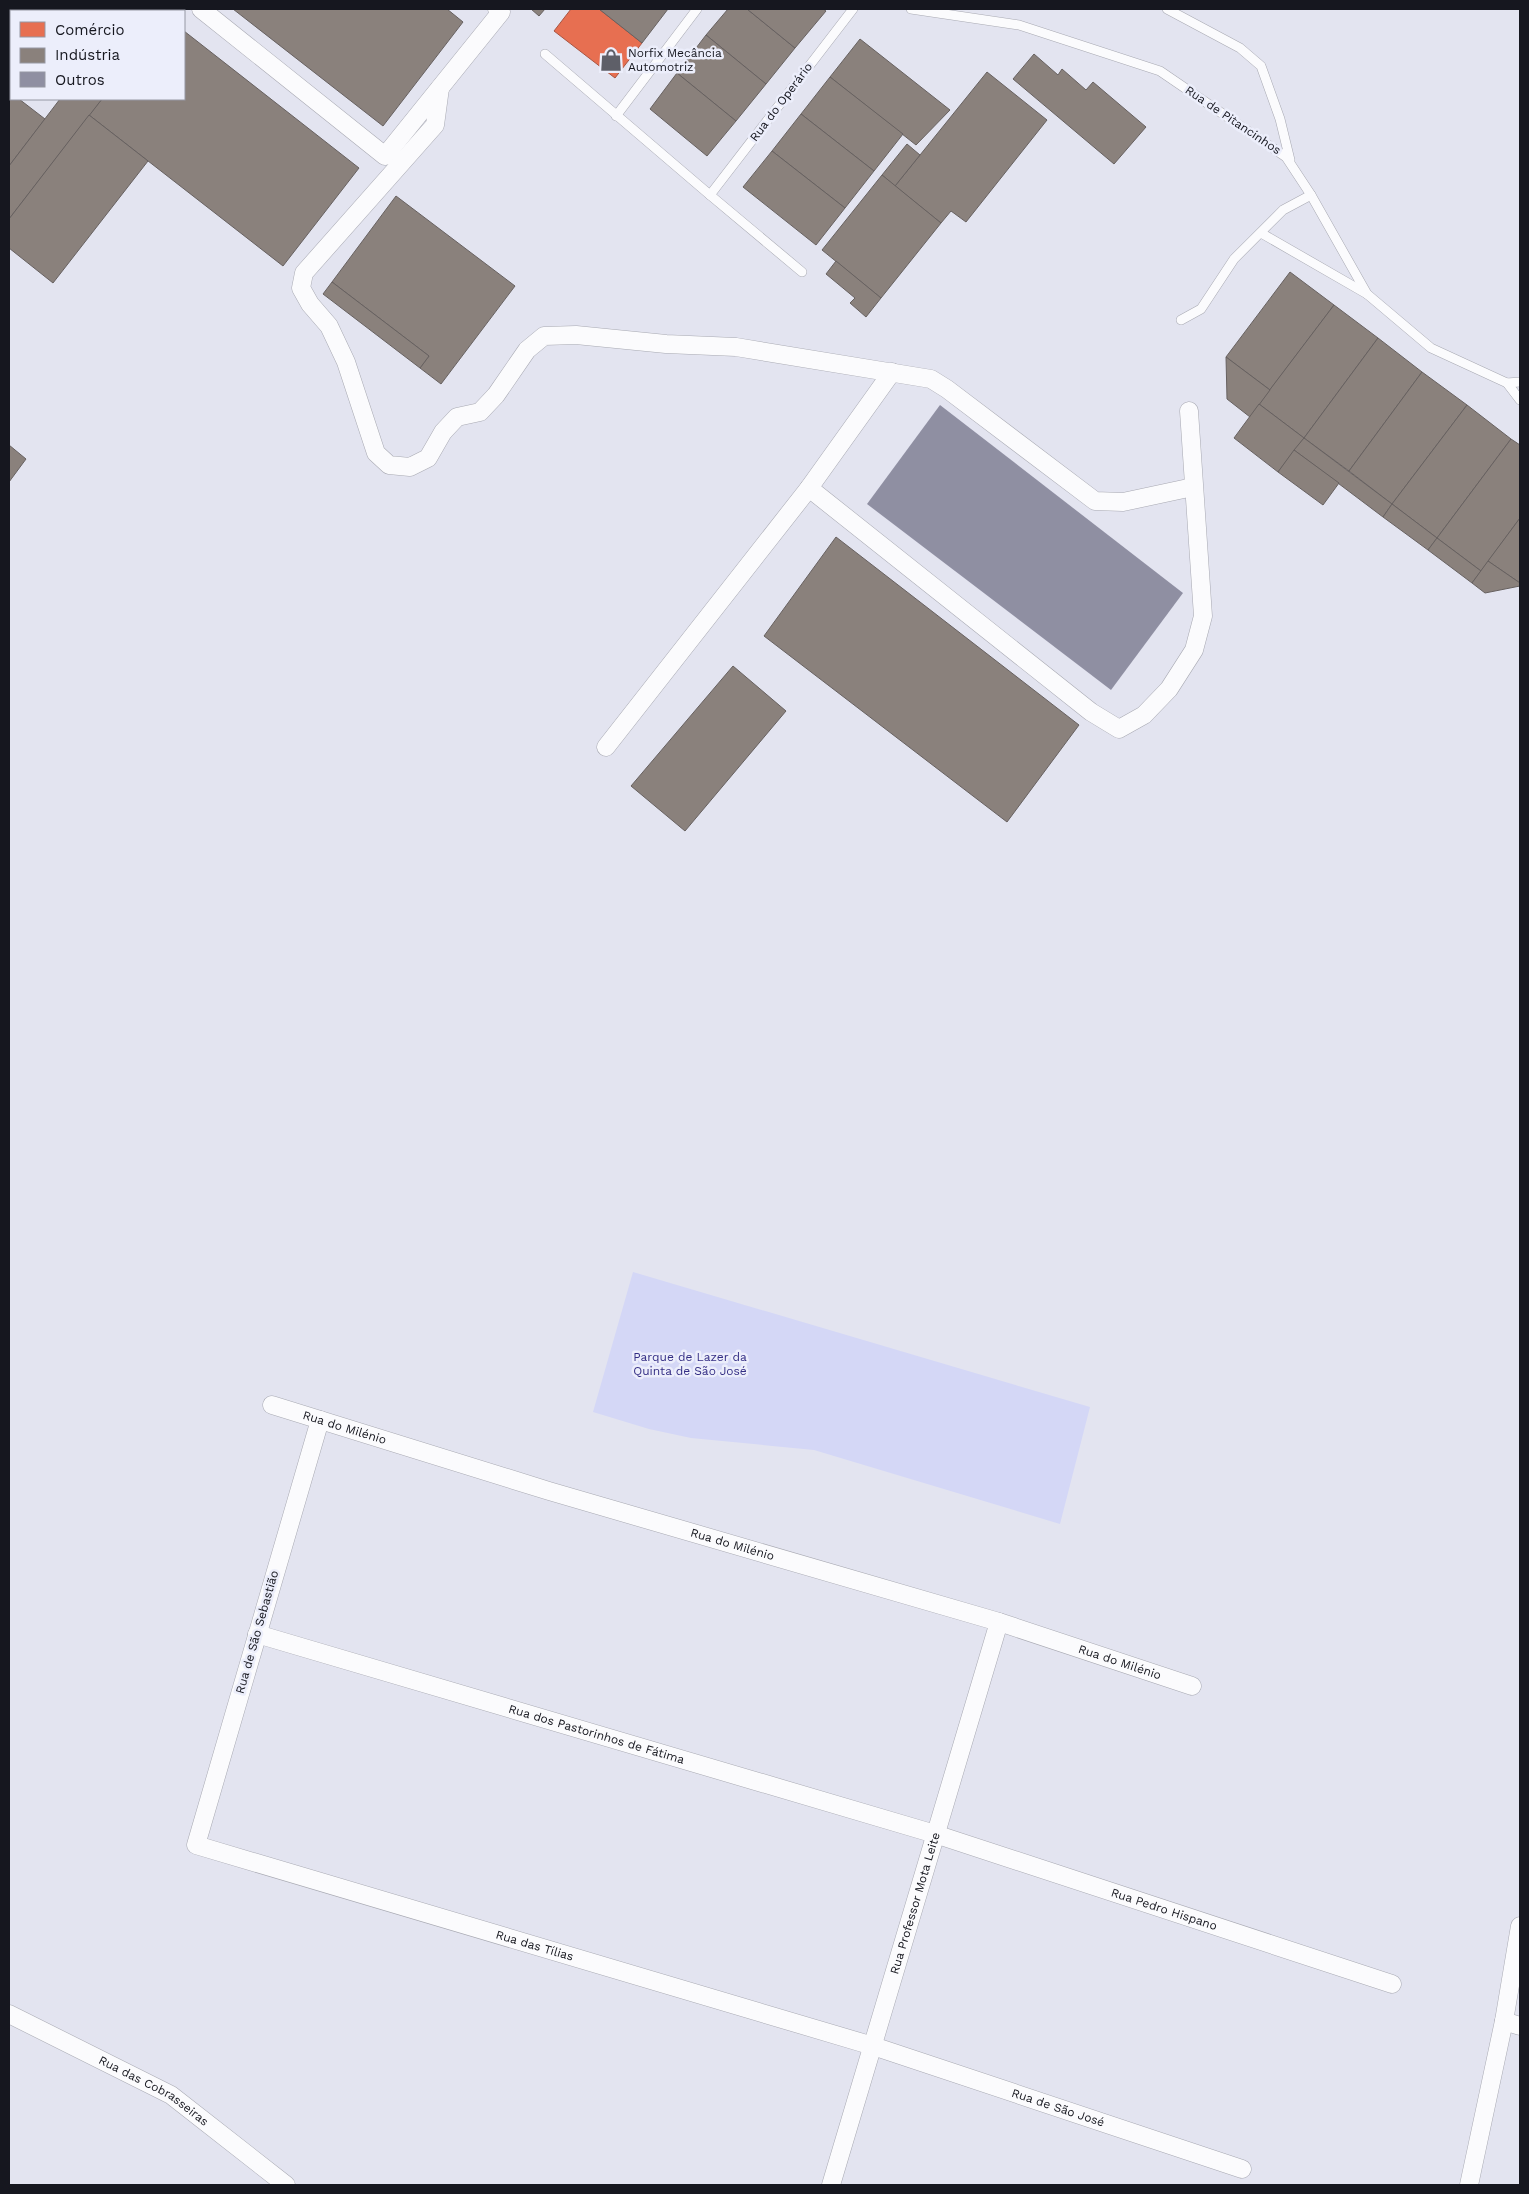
<svg xmlns="http://www.w3.org/2000/svg" width="1529" height="2194" viewBox="0 0 1529 2194" font-family="'Work Sans',sans-serif">
<style>
.green{fill:#d4d7f6}
.shops{fill:#e76f51;stroke:#a85542}
.industry{fill:#8a817c;stroke:#676160}
.building{fill:#8f8fa2}
.lines{fill:none;stroke-linecap:round;stroke-linejoin:round}
.lane-casing{stroke:#a8a9b2;stroke-width:10}
.street-casing{stroke:#a8a9b2;stroke-width:19}
.lane{stroke:#fbfbfd;stroke-width:9}
.street{stroke:#fbfbfd;stroke-width:18}
.labels{text-anchor:middle;dominant-baseline:central;stroke-width:5;stroke-linejoin:round;paint-order:stroke}
.poi-label{font-size:12px;fill:#16171f;stroke:#eceefb;text-anchor:start}
.street-label{font-size:12px;fill:#16171f;stroke:#eceefb}
.park-label{font-size:12px;fill:#332d84;stroke:#eceefb}
</style>
<rect width="100%" height="100%" fill="#e3e4f0"/>
<path class="green" d="M633,1272L1090,1407L1060,1524L814,1450L691,1438L649,1429L593,1412Z"/>
<path class="shops" d="M571,9H599L642,43L615,78L554,31Z"/>
<g class="industry">
<path d="M49,9H88L86,11H47Z"/>
<path d="M130,9H155L158,11H128Z"/>
<path d="M233,9H447L463,22L383,126Z"/>
<path d="M531,9H545L539,16Z"/>
<path d="M599,9H668L642,43Z"/>
<path d="M728,9H747L795,48L766,84L706,35Z"/>
<path d="M747,9H823L826,11L795,48Z"/>
<path d="M184,31L359,168L283,266L89,115L102,99H184Z"/>
<path d="M706,35L766,84L736,121L677,73Z"/>
<path d="M860,39L950,110L916,145L830,77Z"/>
<path d="M1034,54L1058,75L1062,69L1086,90L1093,82L1146,127L1114,164L1013,79Z"/>
<path d="M987,72L1047,120L966,222L951,211L941,223L895,186Z"/>
<path d="M677,73L736,121L707,156L650,109Z"/>
<path d="M830,77L903,134L874,171L801,114Z"/>
<path d="M9,91L11,93V99H19L45,119L9,166Z"/>
<path d="M60,99H102L9,219V166Z"/>
<path d="M801,114L874,171L845,208L772,151Z"/>
<path d="M89,115L148,161L53,283L9,248V219Z"/>
<path d="M907,144L920,155L895,186L882,175Z"/>
<path d="M772,151L845,208L816,245L743,187Z"/>
<path d="M882,175L941,223L881,298L822,250Z"/>
<path d="M396,196L515,286L441,384L420,368L429,356L332,282Z"/>
<path d="M836,261L881,298L866,317L850,303L855,298L826,274Z"/>
<path d="M1290,272L1334,305L1270,390L1226,357Z"/>
<path d="M332,282L429,356L420,368L323,294Z"/>
<path d="M1334,305L1378,338L1304,438L1259,404Z"/>
<path d="M1378,338L1422,372L1349,471L1304,438Z"/>
<path d="M1226,357L1270,390L1250,417L1227,399Z"/>
<path d="M1422,372L1467,405L1392,504L1349,471Z"/>
<path d="M1259,404L1304,438L1278,472L1234,438Z"/>
<path d="M1467,405L1511,439L1437,538L1392,504Z"/>
<path d="M1304,438L1392,504L1383,517L1294,450Z"/>
<path d="M1511,439L1520,445V518L1481,571L1437,538Z"/>
<path d="M9,445L26,459L9,482Z"/>
<path d="M1294,450L1339,483L1323,505L1278,472Z"/>
<path d="M1392,504L1437,538L1428,550L1383,517Z"/>
<path d="M1520,518V583L1488,561Z"/>
<path d="M836,537L1079,725L1007,822L764,636Z"/>
<path d="M1437,538L1481,571L1472,583L1428,550Z"/>
<path d="M1488,561L1520,583V586L1485,593L1472,583Z"/>
<path d="M733,666L786,711L685,831L631,786Z"/>
</g>
<path class="building" d="M940,405L1183,593L1111,690L867,504Z"/>
<g class="lines">
<defs>
<g id="lane">
<path d="M911,9L1019,25L1160,71L1286,157L1311,195L1367,294L1431,348L1507,383L1520,382"/>
<path d="M1167,9L1240,48L1261,66L1280,119L1290,160"/>
<path d="M545,54L710,195L853,9"/>
<path d="M616,116L697,9"/>
<path d="M710,195L802,272"/>
<path d="M1261,233L1367,294"/>
<path d="M1181,320L1201,309L1234,259L1283,210L1311,195"/>
<path d="M1507,383L1520,400"/>
</g>
<g id="street">
<path d="M201,9L385,156L501,12L497,9"/>
<path d="M103,11L106,9"/>
<path d="M9,76L11,78"/>
<path d="M440,88L435,125L304,273L301,288L310,304L329,326L346,362L376,453L389,465L410,467L428,458L443,432L457,417L480,412L496,395L527,350L544,336L576,335L666,344L736,347L931,379L947,389L1095,501L1123,502L1193,487"/>
<path d="M809,488L1091,712L1119,729L1144,715L1169,689L1194,650L1203,616L1189,411"/>
<path d="M606,747L809,488L892,372"/>
<path id="s1" d="M272,1405L549,1491L999,1622L1192,1686"/>
<path id="s2" d="M320,1420L196,1845L873,2046L1242,2169"/>
<path id="s3" d="M257,1634L935,1834L1392,1984"/>
<path id="s4" d="M9,2014L171,2095L286,2185"/>
<path d="M1504,2021L1520,2026"/>
<path id="s5" d="M831,2185L999,1622"/>
<path d="M1469,2185L1504,2021L1520,1926"/>
</g>
</defs>
<use href="#lane" class="lane-casing"/>
<use href="#street" class="street-casing"/>
<use href="#lane" class="lane"/>
<use href="#street" class="street"/>
</g>
<defs>
<symbol id="shop-bare" viewBox="-9 -9 18 18"><path d="M-5-2.5h2.3a2.7 3.5 0 0 1 5.4 0H5L5.5 6h-11ZM-1.5-2.5h3a1.5 2.3 0 0 0-3 0Z" fill="#5e5f68" stroke="#eceefb" stroke-width="2.5" paint-order="stroke"/></symbol>
</defs>
<g fill-rule="evenodd">
<use href="#shop-bare" x="595" y="44" width="32" height="32"/>
</g>
<g class="labels">
<g class="poi-label">
<text x="628" y="53">Norfix Mecância<tspan x="628" dy="14">Automotriz</tspan></text>
</g>
<g class="street-label">
<text transform="translate(781 102) rotate(-53)">Rua do Operário</text>
<text transform="translate(1233 120) rotate(34)">Rua de Pitancinhos</text>
<text stroke="none"><textPath href="#s1" startOffset="76">Rua do Milénio</textPath></text>
<text stroke="none"><textPath href="#s1" startOffset="481">Rua do Milénio</textPath></text>
<text transform="translate(257 1632) rotate(-74)">Rua de São Sebastião</text>
<text stroke="none"><textPath href="#s1" startOffset="886">Rua do Milénio</textPath></text>
<text stroke="none"><textPath href="#s3" startOffset="354">Rua dos Pastorinhos de Fátima</textPath></text>
<text stroke="none"><textPath href="#s5" startOffset="294">Rua Professor Mota Leite</textPath></text>
<text stroke="none"><textPath href="#s3" startOffset="948">Rua Pedro Hispano</textPath></text>
<text stroke="none"><textPath href="#s2" startOffset="796">Rua das Tílias</textPath></text>
<text stroke="none"><textPath href="#s4" startOffset="164">Rua das Cobrasseiras</textPath></text>
<text stroke="none"><textPath href="#s2" startOffset="1344">Rua de São José</textPath></text>
</g>
<g class="park-label">
<text x="690" y="1357">Parque de Lazer da<tspan x="690" dy="14">Quinta de São José</tspan></text>
</g>
</g>
<rect width="1529" height="2194" fill="none" stroke="#16171f" stroke-width="20"/>
<rect x="10" y="10" width="175" height="90" fill="#eceefb" stroke="#9698a3"/>
<rect x="20" y="22" width="25" height="15" fill="#e76f51" stroke="#9698a3"/>
<text x="55" y="35" font-size="15" fill="#16171f">Comércio</text>
<rect x="20" y="48" width="25" height="15" fill="#8a817c" stroke="#9698a3"/>
<text x="55" y="60" font-size="15" fill="#16171f">Indústria</text>
<rect x="20" y="72" width="25" height="15" fill="#8f8fa2" stroke="#9698a3"/>
<text x="55" y="85" font-size="15" fill="#16171f">Outros</text>
</svg>
